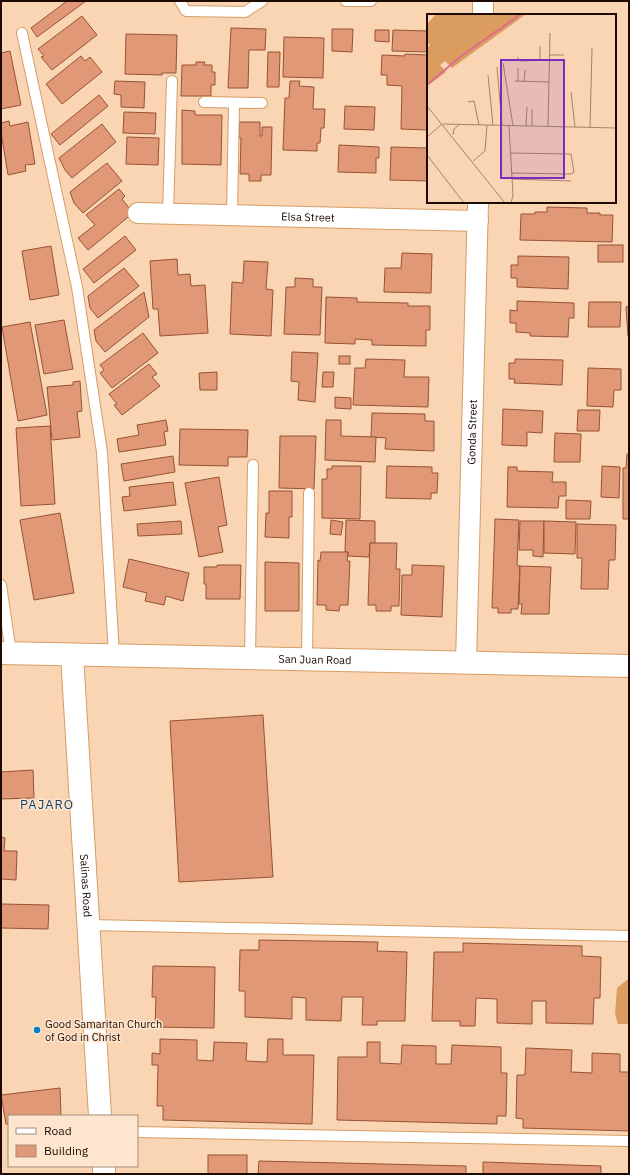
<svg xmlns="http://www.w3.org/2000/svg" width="630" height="1175" viewBox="0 0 630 1175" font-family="'IBM Plex Sans',sans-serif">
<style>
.green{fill:#da9d5f}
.building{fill:#e19876;stroke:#965334}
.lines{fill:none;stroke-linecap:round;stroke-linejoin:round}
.lane-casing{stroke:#d69d65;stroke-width:12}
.street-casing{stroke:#d69d65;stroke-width:22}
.secondary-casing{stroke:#d69d65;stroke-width:24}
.lane{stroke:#fff;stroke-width:10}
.street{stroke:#fff;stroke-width:20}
.secondary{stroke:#fff;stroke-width:22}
.poi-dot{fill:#067fc8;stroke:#fde5cf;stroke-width:1.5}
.labels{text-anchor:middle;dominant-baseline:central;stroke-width:3;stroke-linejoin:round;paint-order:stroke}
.street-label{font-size:11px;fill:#1e0a00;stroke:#fde5cf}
.poi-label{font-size:11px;fill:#1e0a00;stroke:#fde5cf;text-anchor:start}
.quarter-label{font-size:13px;letter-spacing:1px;fill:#144569;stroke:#fde5cf}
.inset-river{fill:none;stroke:#e16c8b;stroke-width:2}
.inset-road{fill:none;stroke:#a1846c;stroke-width:1}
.view{fill:#7b2cbf;fill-opacity:0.15;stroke:#7b2cbf;stroke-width:2}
.inset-edge{fill:none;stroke:#1e0a00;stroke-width:2}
</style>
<rect width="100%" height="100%" fill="#f9d5b4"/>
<path class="green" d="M628,979L629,1024H618L615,1014L617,988Z"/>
<g class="building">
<path d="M67,1H86L37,37L31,28Z"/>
<path d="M82,16L97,35L52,70L41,57L44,56L38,49Z"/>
<path d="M231,28L266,29L265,50H249L248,88H228Z"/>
<path d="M332,29H353L352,52L332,51Z"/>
<path d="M375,30H389V42L375,41Z"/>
<path d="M393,30L428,31V52L392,51Z"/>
<path d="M126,34L177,35L176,73H162V75L125,74Z"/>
<path d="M284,37L324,38L323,78L283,77Z"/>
<path d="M10,51L21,105L1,109V53Z"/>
<path d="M268,52H280L279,87H267Z"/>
<path d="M405,54L428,55V130L401,129L402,86L387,85V75H381L382,55L405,56Z"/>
<path d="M81,56L85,61L90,57L102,72L62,104L46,84Z"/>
<path d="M196,62H205L204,65H212V72H215V85H211V96H181L182,65H196Z"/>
<path d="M115,81L145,82L144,108L121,107V95L114,94Z"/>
<path d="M290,81H300L299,86L314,87L313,109H325L324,128H321L320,143H317V151L283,150L285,98H289Z"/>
<path d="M99,95L108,106L60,145L51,134Z"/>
<path d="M345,106L375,107L374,130L344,129Z"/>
<path d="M182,110L195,111V115H222L221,165L182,164Z"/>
<path d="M124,112L156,113L155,134L123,133Z"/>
<path d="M9,121L10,126L28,122L35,164L25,165L26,171L8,175L1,132V123Z"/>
<path d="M239,122H260V136H262V127H272L271,175H261V181H249V174H240L241,138H239Z"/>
<path d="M102,124L116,142L72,178L65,170L59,158Z"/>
<path d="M127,137L159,138L158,165L126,164Z"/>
<path d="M339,145L379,147V158H376V173L338,172Z"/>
<path d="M391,147L428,148V181L390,180Z"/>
<path d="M107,163L122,181L83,213L74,203L70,192Z"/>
<path d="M119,189L125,196L122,199L133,213L88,250L78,238L95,225L86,215Z"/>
<path d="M547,207L587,208V213H600V215H613L612,242L520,240L521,214H535V212H547Z"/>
<path d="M125,236L136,250L94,283L83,269Z"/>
<rect x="598" y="245" width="25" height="17"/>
<path d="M51,246L59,295L30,300L22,251Z"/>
<path d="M402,253L432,254L431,293L384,292L385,268H401Z"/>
<path d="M518,256L569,257L568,289L517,287V278H511V265H518Z"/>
<path d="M177,259L178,275L190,274L191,286L205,285L208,333L160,336L158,309H153L150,261Z"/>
<path d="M244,261L268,262L266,289L273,290L271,336L230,334L232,282L243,283Z"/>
<path d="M124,268L139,286L98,318L90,308L88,296Z"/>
<path d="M295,278L313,279V287H322L320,335L284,334L286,287H295Z"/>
<path d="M144,292L149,317L105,352L96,341L94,330Z"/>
<path d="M326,297L357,298V302L408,303V306H430V330H426V346L372,345V340L355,339V344L325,343Z"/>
<path d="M517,301L574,303V318H569L568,337L530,336V333L516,332V323H510V310L517,311Z"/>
<path d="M589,302H621L620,327H588Z"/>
<path d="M629,306V336H628L626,307Z"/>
<path d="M64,320L73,369L44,374L35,325Z"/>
<path d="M30,322L47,415L18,421L2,327Z"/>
<path d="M143,333L158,353L112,388L100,373L104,370L100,365Z"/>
<path d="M292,352L318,353L315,402L298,400L299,382L291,381Z"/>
<rect x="339" y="356" width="11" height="8"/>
<path d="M366,359L405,360L404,377H429L428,407L353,405L355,368H365Z"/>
<path d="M515,359L563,360L562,385L514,383L515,379H509V363H515Z"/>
<path d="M149,364L157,374L152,377L160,386L122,415L114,405L117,404L109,394Z"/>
<path d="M588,368L621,369V390H614L613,407L587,406Z"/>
<path d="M217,372V390H200L199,373Z"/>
<path d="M323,372H334L333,387H322Z"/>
<path d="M80,381L82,411L77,412L80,437L52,440L47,387L73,385V382Z"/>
<path d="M335,397L351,398V409L335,408Z"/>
<path d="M503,409L543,411L542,433L527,432V446L502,445Z"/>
<path d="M578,410H600L599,431H577Z"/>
<path d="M372,413L425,414V421H434V451L385,449L386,438L371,437Z"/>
<path d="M166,420L168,431L164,432L166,445L119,452L117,439L139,435L137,425Z"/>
<path d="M326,420H341V436L376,437L375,462L325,460Z"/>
<path d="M50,426L55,504L21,506L16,428Z"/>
<path d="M180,429L248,430L247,457H228V466L179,465Z"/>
<path d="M555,433L581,434L580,462H554Z"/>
<path d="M280,436H316L314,489L279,488Z"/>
<path d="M627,454H629V519H623V468H626Z"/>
<path d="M173,456L175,472L124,481L121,464Z"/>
<path d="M332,466H361L360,519L322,518V479H327V469H332Z"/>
<path d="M387,466L432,467V473H438L437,493H431V499L386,498Z"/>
<path d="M602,466L620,467L619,498L601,497Z"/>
<path d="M508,467H517V471L553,472L552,482H566V496H559L558,508L507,507Z"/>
<path d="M219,477L227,525L218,527L223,552L199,557L185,483Z"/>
<path d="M173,482L176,505L124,511L122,497L130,496L129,487Z"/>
<path d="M269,491H292V517H289V538L265,537L266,513H269Z"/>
<path d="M566,500L591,501L590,519H566Z"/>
<path d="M60,513L74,593L34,600L20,520Z"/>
<path d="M495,519L519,520L517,565L520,566L518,609H511V613H498V608H492Z"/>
<path d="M331,520L343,522L341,535L330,534Z"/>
<path d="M346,520L375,521V543H370L369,557L348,556V552H345Z"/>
<path d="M181,521L182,534L138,536L137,524Z"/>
<path d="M520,521H544L543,557L533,556V550H519Z"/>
<path d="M544,521L576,522L575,554L544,553Z"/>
<path d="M577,524L616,525L615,560H609L608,589H581L582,558H577Z"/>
<path d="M370,543H397L396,569H400L399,606H391V611H376V605H368Z"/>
<path d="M321,552H348L347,561H350L348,605H340L339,611L326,610V605H317L318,560L320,561Z"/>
<path d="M129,559L189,573L183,601L166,596L164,605L145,601L147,593L123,587Z"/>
<path d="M265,562L299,563V611H265Z"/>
<path d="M217,565H241L240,599H206V584H204V567H217Z"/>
<path d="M412,565L444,566L442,617L401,615L402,575H412Z"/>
<path d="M520,566L551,567L549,614H521L522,604H519Z"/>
<path d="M263,715L273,877L179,882L170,721Z"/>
<path d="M33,770L34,798L1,799V772Z"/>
<path d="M1,837L5,838L4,851H17L16,880L1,879Z"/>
<path d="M1,904L49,905L48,929L1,928Z"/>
<path d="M259,940L378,942L377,951L407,952L405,1021H377V1025H362L363,997H342L341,1021L306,1020V998L292,997V1019L245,1017V991H239L240,950H259Z"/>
<path d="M463,943L582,946V956L601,957L600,998H594L593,1024L546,1023V1001H532V1024L497,1023V999L476,998L475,1026H460V1021H432L434,952H463Z"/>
<path d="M153,966L215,967L214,1028L155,1027L156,997H152Z"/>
<path d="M160,1039L197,1040V1060L213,1061L214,1042L247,1043L246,1061L267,1062L268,1039H283V1055H314L312,1124L163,1120V1106H157L158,1065H152V1053L160,1054Z"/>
<path d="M367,1042H380V1063L401,1064L402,1045L436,1046V1064H451L452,1045L501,1047V1073H507L506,1116H497V1124L337,1120L338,1057H367Z"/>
<path d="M526,1048L572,1050L571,1072L592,1073V1053L620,1054V1072H629V1131L523,1128V1119L516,1118L517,1075H525Z"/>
<path d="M60,1088L61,1116H9V1124H6L1,1095Z"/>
<rect x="208" y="1155" width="39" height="19"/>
<path d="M259,1161L466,1166V1174H258Z"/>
<path d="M483,1162L601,1166V1174H483Z"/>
</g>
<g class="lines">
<defs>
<g id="lane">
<path d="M180,1L186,11L245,12L262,1"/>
<path d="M346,1H371"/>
<path d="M22,33L77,287L102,452L114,655"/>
<path d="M204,102L262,103"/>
<path d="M168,214L172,81"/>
<path d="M232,215L234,103"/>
<path d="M1,585L11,653"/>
<path d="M250,658L253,465"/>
<path d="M307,659L309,493"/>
<path d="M89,925L629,936"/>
<path d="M137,1132L629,1141"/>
</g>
<g id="street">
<path d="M483,15V1"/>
<path id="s1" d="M138,213L478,221"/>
<path id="s2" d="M466,663L478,202"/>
</g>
<g id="secondary">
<path id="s3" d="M1,653L629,666"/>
<path id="s4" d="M72,655L100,1116"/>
<path d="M104,1166V1174"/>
</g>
</defs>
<use href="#lane" class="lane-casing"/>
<use href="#street" class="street-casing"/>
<use href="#secondary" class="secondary-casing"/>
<use href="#lane" class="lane"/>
<use href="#street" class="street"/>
<use href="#secondary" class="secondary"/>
</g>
<circle class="poi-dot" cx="37" cy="1030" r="4"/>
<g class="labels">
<g class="street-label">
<text stroke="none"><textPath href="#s1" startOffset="170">Elsa Street</textPath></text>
<text stroke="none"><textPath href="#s2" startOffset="231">Gonda Street</textPath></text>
<text stroke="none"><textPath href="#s3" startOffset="314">San Juan Road</textPath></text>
<text stroke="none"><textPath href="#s4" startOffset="231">Salinas Road</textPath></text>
</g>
<g class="poi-label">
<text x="45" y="1024">Good Samaritan Church<tspan x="45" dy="13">of God in Christ</tspan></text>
</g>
<g class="quarter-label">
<text x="47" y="804">PAJARO</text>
</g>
</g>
<g transform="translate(427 14)">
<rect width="189" height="189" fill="#f9d5b4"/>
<path d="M9,0H99L25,54L18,47L13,51L19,58L0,72V34L3,31L0,28V10Z" fill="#da9d5f"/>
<path class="inset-river" d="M0,71L33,43L94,0"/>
<path class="inset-road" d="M123,41H137M90,43L93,47L123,46M113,46V32M76,49L86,112M70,53L75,111M61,61L66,111M88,67L122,68M91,67V54M97,68L98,56M144,78L148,113M41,88L47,87L52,111M0,92L78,189M16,110L189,114M82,112L86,181L84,189M99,112L100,93M105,112V95M121,112L123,19M163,113L165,34M26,121L27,115L33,110M0,123L15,110M83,139L144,140L147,158L144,160L84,159M0,141L37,189M46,147L58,137L60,111M85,165L144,167"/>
<path class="view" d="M74,46H137V164H74Z"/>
<rect width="189" height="189" class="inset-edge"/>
</g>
<rect width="630" height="1175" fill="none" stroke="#1e0a00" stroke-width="4"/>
<rect x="8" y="1115" width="130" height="52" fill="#fde5cf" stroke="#a48d7c"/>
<rect x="16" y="1128" width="20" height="6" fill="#ffffff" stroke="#a48d7c"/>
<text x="44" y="1135" font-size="12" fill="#1e0a00">Road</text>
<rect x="16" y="1145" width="20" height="12" fill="#e19876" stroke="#a48d7c"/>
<text x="44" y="1155" font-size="12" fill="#1e0a00">Building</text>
</svg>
